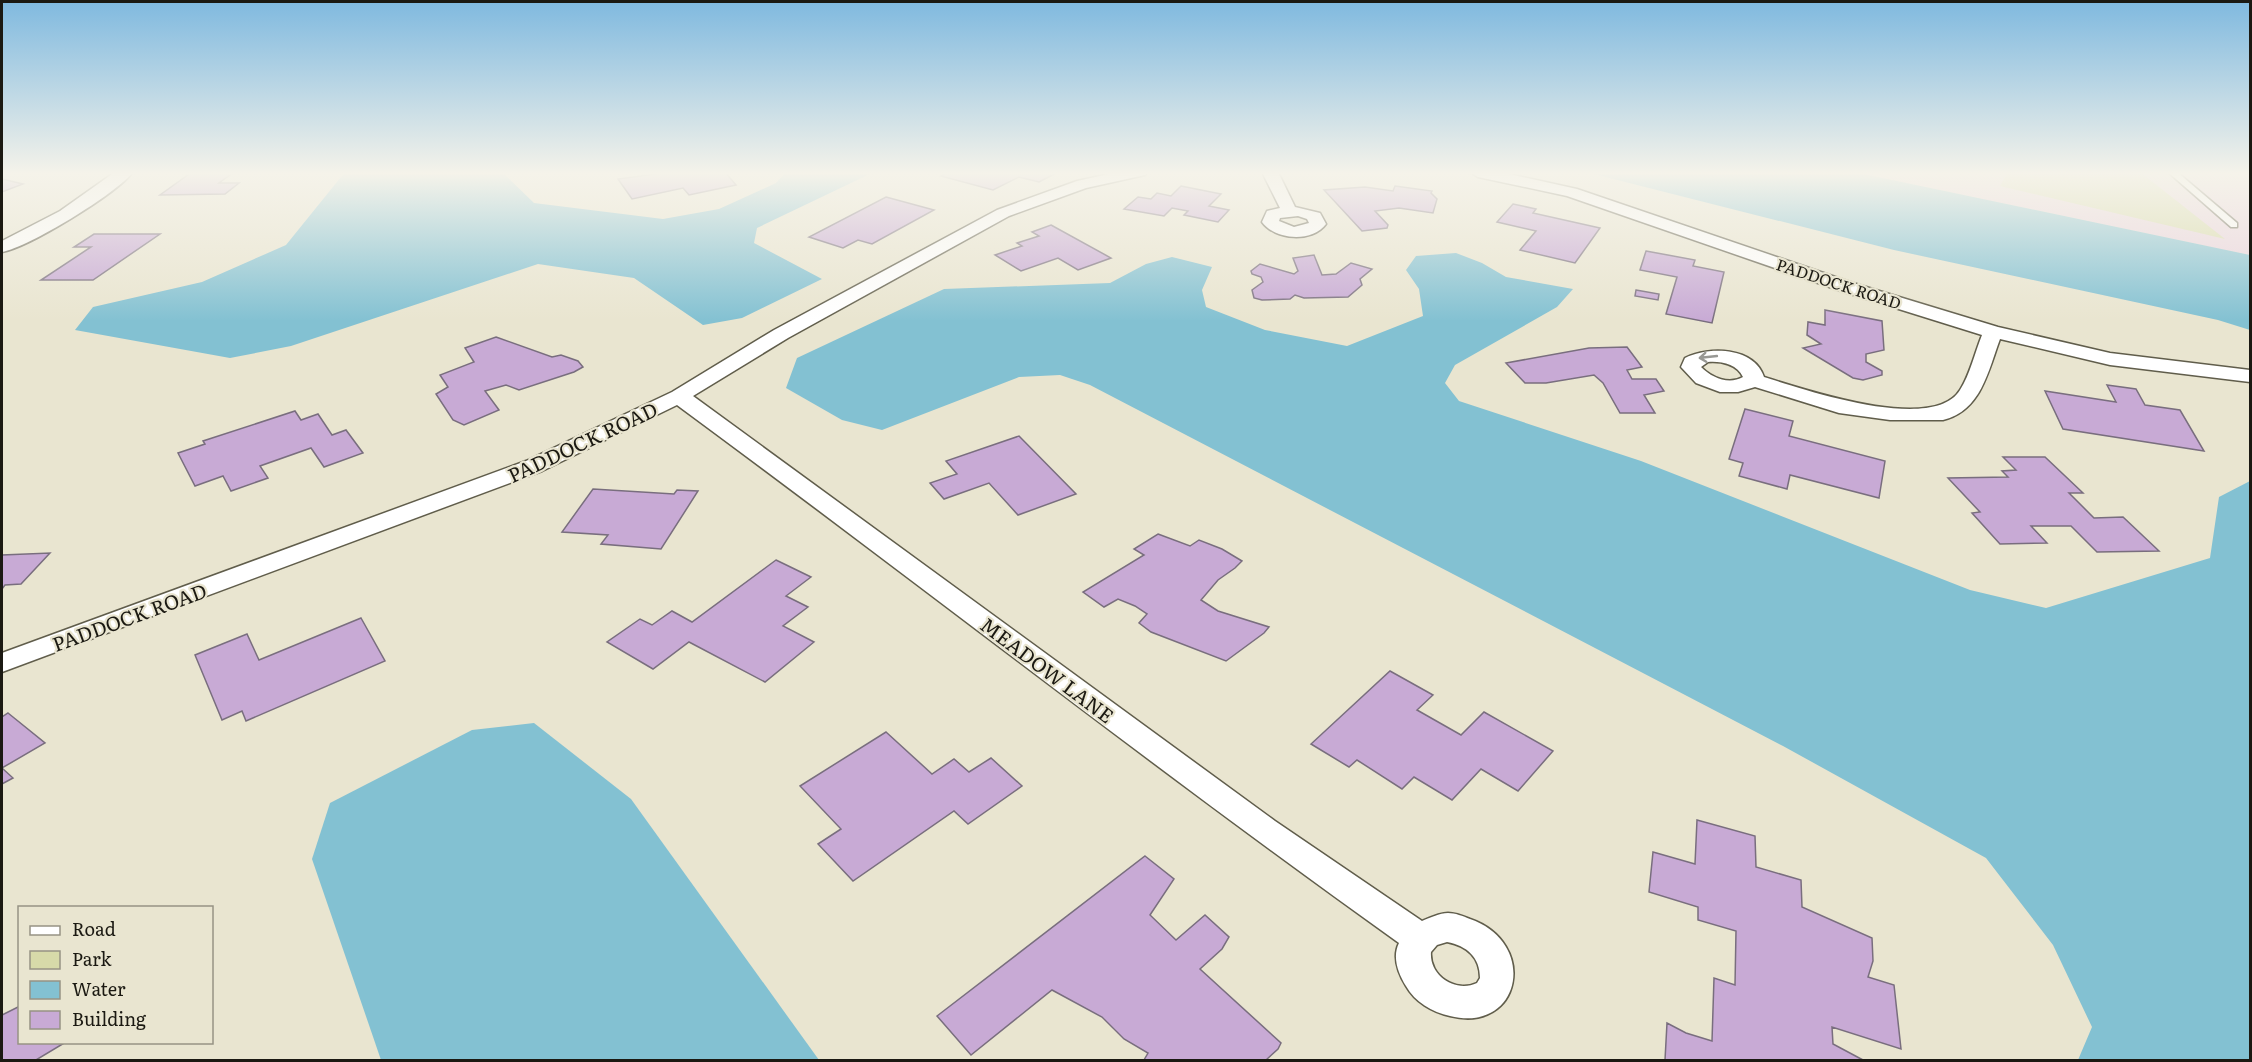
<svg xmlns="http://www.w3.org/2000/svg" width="2252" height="1062" viewBox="0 0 2252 1062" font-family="Literata,serif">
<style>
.commercial{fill:#ead3df}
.green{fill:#d7daa9}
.water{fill:#83c1d2}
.building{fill:#c8aad5;stroke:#796e7e;stroke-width:1.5}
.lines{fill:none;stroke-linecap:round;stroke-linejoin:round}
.lane-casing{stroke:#605d4b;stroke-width:3}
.street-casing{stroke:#605d4b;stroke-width:3}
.lane{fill:#fff;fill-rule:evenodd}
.street{fill:#fff;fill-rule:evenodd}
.oneway{stroke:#989894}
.labels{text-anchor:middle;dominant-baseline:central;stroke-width:4.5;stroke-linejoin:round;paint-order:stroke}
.far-street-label{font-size:16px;fill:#1b1912;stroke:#e9e5d0}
.street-label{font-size:20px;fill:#1b1912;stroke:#e9e5d0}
</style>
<rect width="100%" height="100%" fill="#e9e5d0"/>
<path class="commercial" d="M1854,172H2250V255L2197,244Z"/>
<path class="green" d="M2008,172H2140L2225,239L2000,186Z"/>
<g class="water">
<path d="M345,172H502L534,203L663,219L719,209L776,183L786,172H874L757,228L754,243L822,279L742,318L703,325L634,278L538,264L291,346L230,358L75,330L93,307L202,282L286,245Z"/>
<path d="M1586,172H1854L2250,255V330L2218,320L1894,250Z"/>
<path d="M1456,253L1482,263L1506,277L1573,289L1557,307L1455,365L1445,383L1459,401L1641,461L1970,590L2046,608L2210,558L2219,497L2250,481V1060H2078L2092,1027L2053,945L1986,858L1783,746L1090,385L1060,375L1019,377L882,430L842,420L786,388L797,358L944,289L1110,283L1146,264L1172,257L1212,267L1202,290L1206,307L1265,330L1347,346L1423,316L1419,289L1406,270L1416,256Z"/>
<path d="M534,723L631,799L819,1060H381L312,859L330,803L472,730Z"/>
</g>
<g class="building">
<path d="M192,172H234L219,183H239L225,194L160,195Z"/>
<path d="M670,172H725L736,185L689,195L683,188L632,199L618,179Z"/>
<path d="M948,172H1058L1039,182L1019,177L993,190L941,176Z"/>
<path d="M2,179L23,184L2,192Z"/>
<path d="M1181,186L1221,194L1209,206L1229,210L1218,222L1184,215L1188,211L1172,208L1164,216L1124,209L1138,197L1151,199L1157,193L1171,196Z"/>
<path d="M1395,186L1432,191L1431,193L1437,199L1433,213L1399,208L1375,211L1388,225L1387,228L1362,231L1324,190L1365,187L1393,191Z"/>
<path d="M886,197L934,210L872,244L858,240L843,248L809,237Z"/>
<path d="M1513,204L1536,209L1533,213L1600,228L1575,263L1520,250L1536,231L1497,222Z"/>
<path d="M1051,225L1111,258L1078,270L1058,258L1021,271L995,255L1022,246L1017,243L1039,236L1032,232Z"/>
<path d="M94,234H160L93,280H41L91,247H74Z"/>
<path d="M1646,251L1695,260L1693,266L1724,272L1712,323L1666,314L1677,277L1640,270Z"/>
<path d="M1314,255L1322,275L1336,274L1351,263L1372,269L1360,279L1362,285L1348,297L1304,298L1295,295L1290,299L1262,300L1254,298L1252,290L1263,282L1261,277L1252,274L1251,271L1260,264L1294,274L1298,271L1293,258Z"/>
<path d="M1636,290L1659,294L1658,300L1635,296Z"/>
<path d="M1825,310L1882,321L1884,350L1866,354V362L1882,371V375L1863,380L1853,378L1803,348L1821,344L1807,335L1808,322L1825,325Z"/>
<path d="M496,337L552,357L561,355L578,361L583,367L574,372L519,390L506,385L485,391L499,410L464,425L453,420L436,394L448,387L440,375L474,362L465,348Z"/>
<path d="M1627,347L1642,367L1627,370L1632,379H1656L1664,391L1644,395L1655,413H1620L1603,383L1594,375L1546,383H1525L1506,363L1589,348Z"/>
<path d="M2107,385L2136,389L2145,405L2180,410L2204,451L2063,429L2045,391L2116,402Z"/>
<path d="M1745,409L1793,421L1789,436L1885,461L1879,498L1790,475L1787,489L1739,476L1743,463L1729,459Z"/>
<path d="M295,411L301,420L318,414L332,435L346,430L363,453L324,467L311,448L260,466L268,478L231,491L223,476L195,486L178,453L205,444L203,441Z"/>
<path d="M1019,436L1076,494L1018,515L989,483L944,499L930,483L957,474L946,461Z"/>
<path d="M2003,457H2045L2083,493H2069L2094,518L2123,517L2159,551L2097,552L2071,526H2031L2047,543L2000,544L1972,513L1980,512L1948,478L2008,477L2002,471L2016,470Z"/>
<path d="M593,489L674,494L677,490L698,491L661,549L601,544L608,535L562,532Z"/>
<path d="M1158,534L1190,546L1199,540L1222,549L1242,561L1235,568L1218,580L1201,600L1218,611L1269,627L1264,633L1226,661L1151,632L1139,623L1147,614L1135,606L1118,599L1104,607L1083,592L1144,555L1134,549Z"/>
<path d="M50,553L21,584L5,585L2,589V555Z"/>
<path d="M776,560L811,577L786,596L808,607L783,626L814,642L765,682L689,642L653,669L607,642L640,619L652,625L672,611L692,622Z"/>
<path d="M361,618L385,661L246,721L242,711L222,720L195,655L247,634L259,660Z"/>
<path d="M1390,671L1433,695L1417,710L1461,735L1484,712L1553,751L1518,791L1481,769L1452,800L1414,777L1402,789L1357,760L1349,767L1311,744Z"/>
<path d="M8,713L45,743L2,768V717Z"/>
<path d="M886,732L932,774L954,759L969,772L991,758L1022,786L968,824L954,811L853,881L818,844L841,829L800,786Z"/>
<path d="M2,768L13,778L2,784Z"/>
<path d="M1697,820L1755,836L1756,867L1801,880L1802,907L1872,938L1873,961L1868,977L1894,985L1901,1049L1832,1027L1833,1044L1863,1060H1665L1667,1023L1686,1033L1712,1041L1714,978L1735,985L1736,931L1698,920V907L1649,892L1653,852L1695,864Z"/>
<path d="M1145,856L1174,879L1150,915L1176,940L1205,915L1229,937L1222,949L1200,969L1281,1043L1278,1049L1266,1060H1144L1148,1053L1124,1039L1102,1017L1052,990L971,1055L937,1016Z"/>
<path d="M20,1006V1042H66L36,1060H2V1015Z"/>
</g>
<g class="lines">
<defs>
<path id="lane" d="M2168,172H2177L2237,223V227H2231Z"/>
<g id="street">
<path d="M115,172H133C116,194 29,247 2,252V241L60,211Z"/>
<path d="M1118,172H1148L1145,175L1086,188L1009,216L788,338L693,396L1275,821L1422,921C1429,918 1440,913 1448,913C1455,913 1463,916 1470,919C1539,943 1521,1034 1450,1016C1432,1012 1415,1002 1406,986C1398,973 1392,957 1399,943C1155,769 919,583 677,405L542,471L2,672V653L526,461L672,392L774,330L997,210L1077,181ZM1447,942C1467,946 1480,957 1480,978L1477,983C1456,993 1429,976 1431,952L1437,945Z"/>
<path d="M1262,172H1278L1295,207L1320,213L1326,224C1312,243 1275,240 1262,222L1267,211L1280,208ZM1298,216L1307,219L1309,223L1294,227L1279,221L1280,218Z"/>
<path d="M1470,172H1500L1577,189L1853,283L1998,327L2110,353L2250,370V382L2110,365L2000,339C1988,371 1981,411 1943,420H1890L1839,413L1755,387L1738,392H1720L1696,383L1681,367L1685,358C1709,346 1754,347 1764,377C1803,389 1933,434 1960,390C1970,375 1975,352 1982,335L1841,291L1567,196L1478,177ZM1708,362C1721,361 1737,364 1743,377C1729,385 1712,378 1701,367Z"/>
</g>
</defs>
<use href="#lane" class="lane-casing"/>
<use href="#street" class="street-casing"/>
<use href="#lane" class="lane"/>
<use href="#street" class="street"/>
</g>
<defs><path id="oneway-shaft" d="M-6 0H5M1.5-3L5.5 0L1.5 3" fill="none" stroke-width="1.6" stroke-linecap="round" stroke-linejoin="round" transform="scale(1.5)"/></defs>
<use class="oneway" href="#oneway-shaft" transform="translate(1708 357) rotate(174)"/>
<linearGradient id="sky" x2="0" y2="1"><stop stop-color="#7fb9df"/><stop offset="0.54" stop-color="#f5f3ea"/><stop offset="1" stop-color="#f5f3ea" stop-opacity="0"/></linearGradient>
<rect width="2252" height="321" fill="url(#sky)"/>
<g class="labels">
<g class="far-street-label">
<text transform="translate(1839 283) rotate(18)">PADDOCK ROAD</text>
</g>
<g class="street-label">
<text transform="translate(582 441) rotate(-25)">PADDOCK ROAD</text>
<text transform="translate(129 616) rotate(-20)">PADDOCK ROAD</text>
<text transform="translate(1048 669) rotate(37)">MEADOW LANE</text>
</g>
</g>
<rect width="2252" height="1062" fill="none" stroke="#1b1912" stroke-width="6"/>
<rect x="18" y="906" width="195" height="138" fill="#e9e5d0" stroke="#979384" stroke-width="1.5"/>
<rect x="30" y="926" width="30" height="9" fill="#ffffff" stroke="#979384" stroke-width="1.5"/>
<text x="72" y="936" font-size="18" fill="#1b1912">Road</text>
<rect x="30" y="951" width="30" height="18" fill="#d7daa9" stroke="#979384" stroke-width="1.5"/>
<text x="72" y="966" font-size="18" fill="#1b1912">Park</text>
<rect x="30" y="981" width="30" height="18" fill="#83c1d2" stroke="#979384" stroke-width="1.5"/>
<text x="72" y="996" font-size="18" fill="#1b1912">Water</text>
<rect x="30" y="1011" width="30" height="18" fill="#c8aad5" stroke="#979384" stroke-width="1.5"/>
<text x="72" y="1026" font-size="18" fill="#1b1912">Building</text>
</svg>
